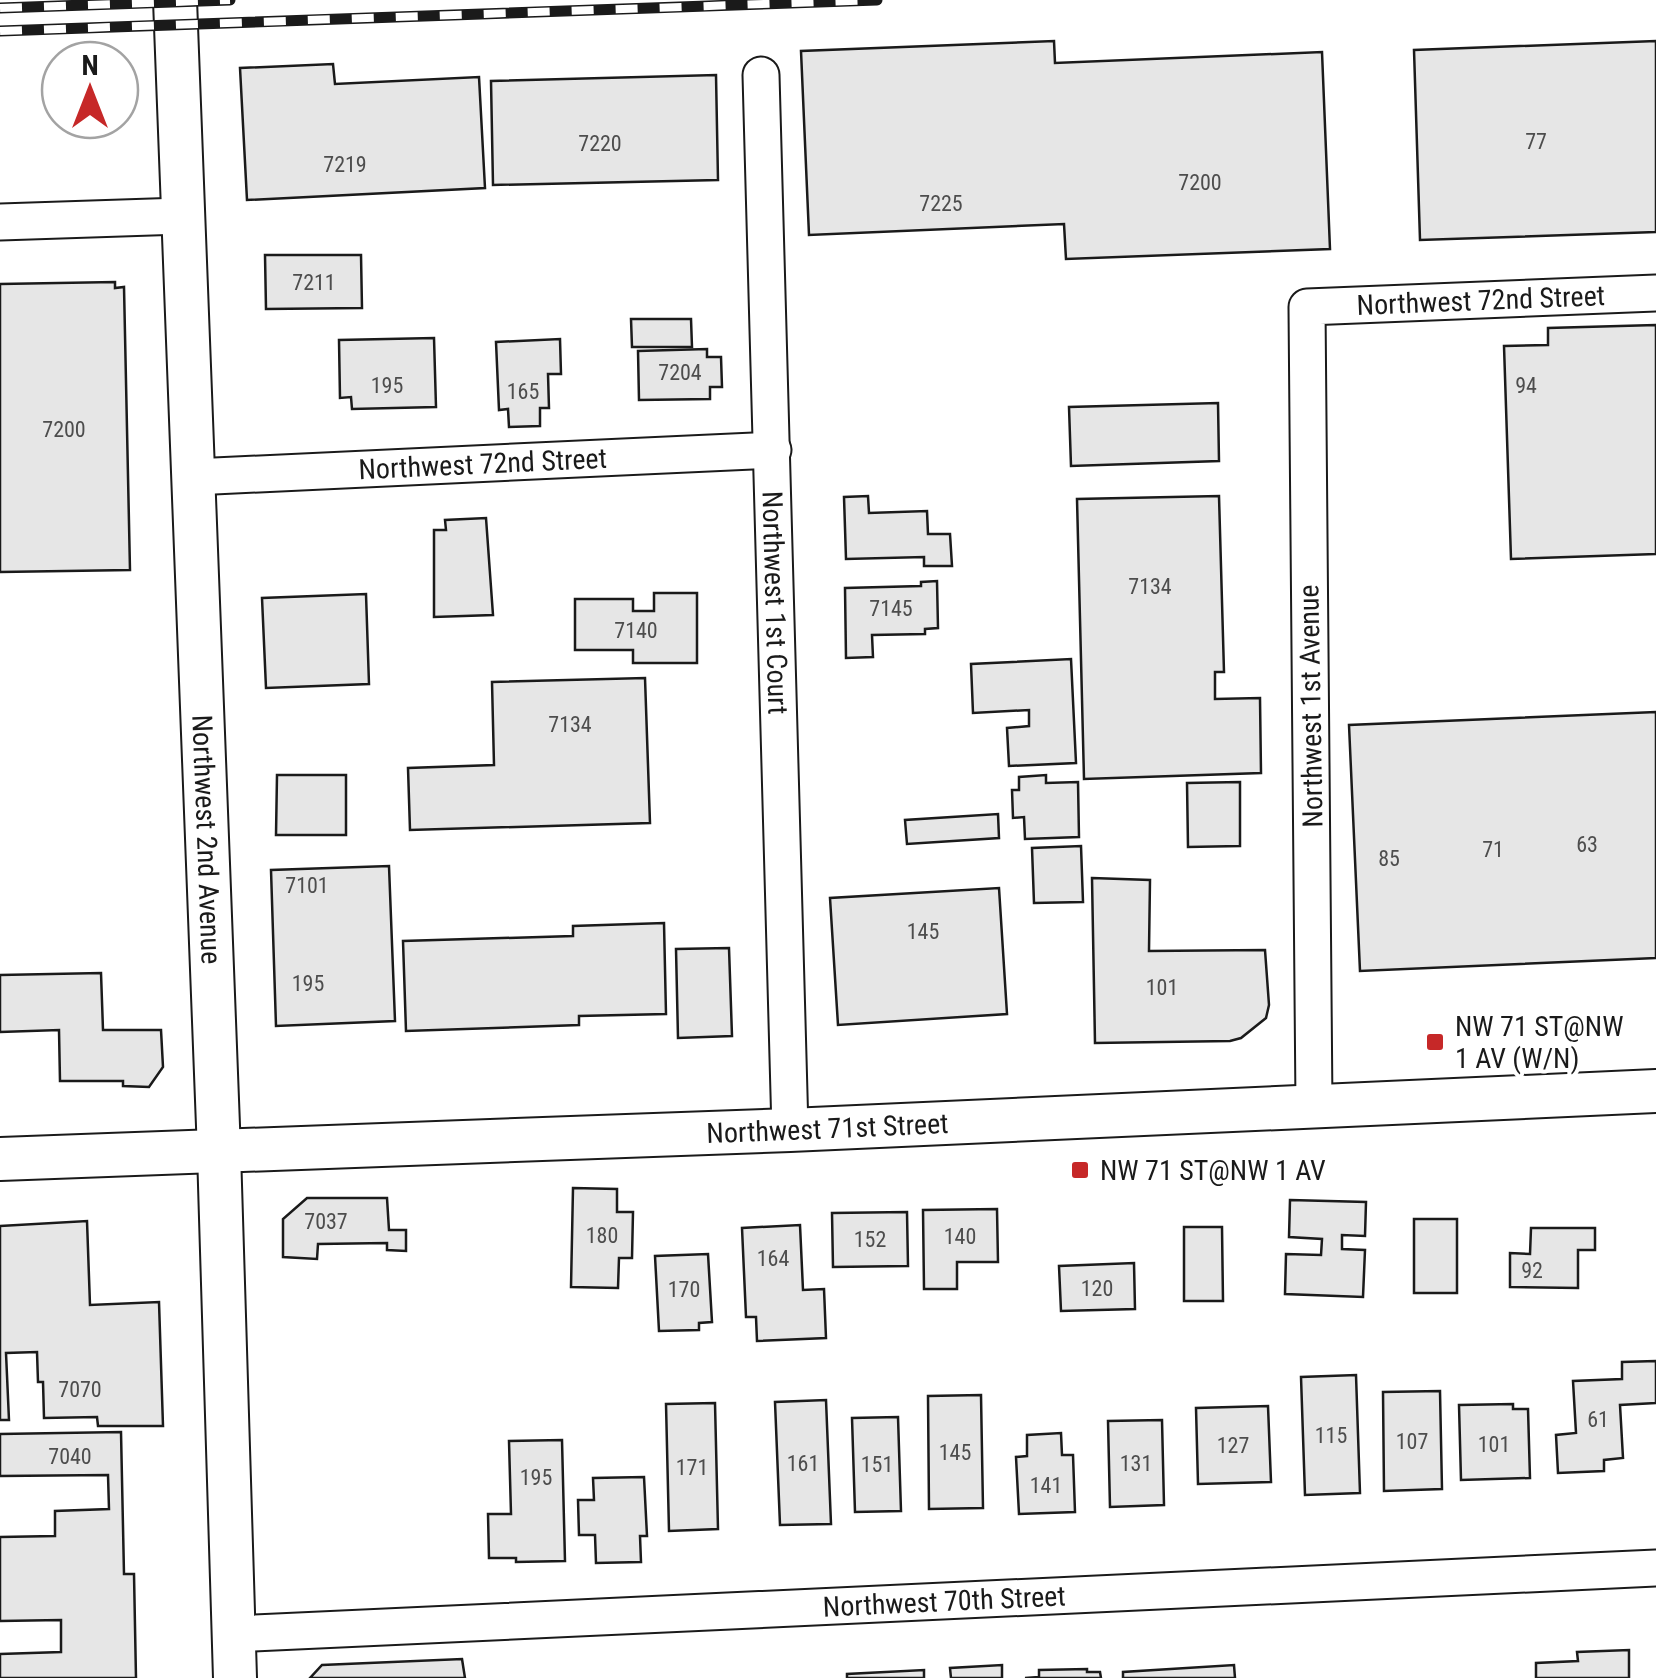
<svg xmlns="http://www.w3.org/2000/svg" width="1656" height="1678" viewBox="0 0 1656 1678" font-family="'Roboto Condensed',sans-serif">
<style>
.building{fill:#e6e6e6;stroke:#1a1a1a;stroke-width:2.5}
.lines{fill:none;stroke-linecap:round;stroke-linejoin:round}
.minor-casing{stroke:#1a1a1a;stroke-width:39}
.tertiary-casing{stroke:#1a1a1a;stroke-width:46}
.minor{stroke:#fff;stroke-width:35}
.tertiary{stroke:#fff;stroke-width:42}
.rail-casing{stroke:#1a1a1a;stroke-width:11}
.rail{stroke:#fff;stroke-width:8;stroke-dasharray:22;stroke-linecap:butt}
.poi-dot{fill:#c62828;stroke:#fff;stroke-width:4}
.labels{text-anchor:middle;dominant-baseline:central;stroke-width:8;stroke-linejoin:round;paint-order:stroke}
.number-label{font-size:22px;fill:#4d4d4d}
.street-label{font-size:28px;fill:#1a1a1a;stroke:#fff}
.poi-label{font-size:28px;fill:#1a1a1a;stroke:#fff;text-anchor:start}
</style>
<rect width="100%" height="100%" fill="#fff"/>
<g class="building">
<path d="M1054,41L1055,63L1322,52L1330,249L1066,259L1064,224L809,235L801,51Z"/>
<path d="M1656,41V232L1420,240L1414,50Z"/>
<path d="M333,64L335,84L479,77L485,188L247,200L240,68Z"/>
<path d="M716,75L718,180L493,185L491,81Z"/>
<path d="M265,255H361L362,308L266,309Z"/>
<path d="M115,282V288L124,287L130,570L0,572V284Z"/>
<path d="M631,319H691L692,347H632Z"/>
<path d="M1656,325V554L1511,559L1504,346L1548,345V328Z"/>
<path d="M434,338L436,407L352,409L351,397L340,398L339,340Z"/>
<path d="M560,339L561,374H548L549,408H540V426L509,427L508,409L499,410L496,342Z"/>
<path d="M707,349V357H721L722,387H710V399L639,400L638,351Z"/>
<path d="M1218,403L1219,461L1071,466L1069,407Z"/>
<path d="M868,496L869,513L927,511L928,534H950L952,566H924V557L846,559L844,497Z"/>
<path d="M1219,496L1224,672H1215V699L1260,698L1261,773L1084,779L1077,499Z"/>
<path d="M486,518L493,615L434,617V530H446L445,520Z"/>
<path d="M937,581L938,628L925,629V634L872,635L873,657L846,658L845,588L921,586V582Z"/>
<path d="M654,593H697V663H633V650H575V599H633V611H654Z"/>
<path d="M366,594L369,684L266,688L262,598Z"/>
<path d="M1071,659L1076,763L1009,766L1007,728L1029,726V710L973,713L971,664Z"/>
<path d="M645,678L650,823L410,830L408,768L494,765L492,682Z"/>
<path d="M1656,712V958L1360,971L1349,725Z"/>
<path d="M277,775H346V835H276Z"/>
<path d="M1046,775V783L1078,782L1079,837L1025,839L1024,817L1013,818L1012,790H1019V777Z"/>
<path d="M1240,782V846L1188,847L1187,783Z"/>
<path d="M998,814L999,838L907,844L905,820Z"/>
<path d="M1081,846L1083,902L1034,903L1032,848Z"/>
<path d="M389,866L395,1021L276,1026L271,870Z"/>
<path d="M1092,878L1150,880L1149,951L1265,950L1269,1005L1266,1018L1241,1038L1230,1041L1095,1043Z"/>
<path d="M999,888L1007,1014L838,1025L830,898Z"/>
<path d="M664,923L666,1014L579,1016V1025L406,1031L403,941L573,936V926Z"/>
<path d="M729,948L732,1036L678,1038L676,949Z"/>
<path d="M101,973L103,1030H161L163,1067L149,1087L123,1086V1081H60L59,1030L0,1032V975Z"/>
<path d="M573,1188L617,1189V1212H633L632,1258H619L618,1288L571,1287Z"/>
<path d="M307,1198H387L389,1230H406V1251L387,1250V1243L318,1244L317,1259L283,1257V1219Z"/>
<path d="M1290,1200L1366,1202L1365,1236L1342,1235V1249L1365,1250L1363,1297L1285,1294L1286,1254L1321,1255L1322,1239L1289,1237Z"/>
<path d="M997,1209L998,1262H957V1289H924L923,1210Z"/>
<path d="M907,1212L908,1266L833,1267L832,1213Z"/>
<rect x="1414" y="1219" width="43" height="74"/>
<path d="M87,1221L90,1305L159,1302L163,1426H98L97,1417L44,1418L43,1382H38L37,1352L6,1353L9,1420H0V1226Z"/>
<path d="M800,1225L803,1290L824,1289L826,1338L757,1341L756,1317H746L742,1228Z"/>
<path d="M1184,1227H1222L1223,1301H1184Z"/>
<path d="M1531,1228H1595V1250H1578V1288L1510,1287V1253L1530,1254Z"/>
<path d="M708,1254L712,1322L699,1323V1330L659,1331L655,1256Z"/>
<path d="M1134,1263L1135,1309L1061,1311L1059,1266Z"/>
<path d="M1656,1361V1403L1620,1405L1623,1458L1604,1460V1471L1558,1473L1556,1435L1576,1433L1573,1381L1622,1379V1362Z"/>
<path d="M1356,1375L1360,1493L1305,1495L1301,1377Z"/>
<path d="M1440,1391L1442,1489L1384,1491L1383,1392Z"/>
<path d="M981,1395L983,1508L929,1509L928,1396Z"/>
<path d="M826,1400L831,1524L780,1525L775,1402Z"/>
<path d="M715,1403L718,1529L669,1531L666,1404Z"/>
<path d="M1513,1404V1409H1528L1530,1478L1461,1480L1459,1405Z"/>
<path d="M1268,1406L1271,1482L1198,1484L1196,1408Z"/>
<path d="M898,1417L901,1511L855,1512L852,1418Z"/>
<path d="M1162,1420L1164,1505L1110,1507L1108,1421Z"/>
<path d="M121,1432L124,1574H134L136,1678H0V1654L61,1652V1620L0,1621V1537L55,1536V1511L109,1509L108,1475L0,1476V1434Z"/>
<path d="M1061,1433L1062,1455H1073L1075,1512L1019,1514L1016,1457L1027,1456V1435Z"/>
<path d="M562,1440L565,1561L516,1562V1558H489L488,1514H511L509,1441Z"/>
<path d="M644,1477L647,1536H640L641,1562L596,1563L595,1535H579L578,1500H594L593,1478Z"/>
<path d="M1629,1650V1678H1536V1663L1578,1661L1577,1652Z"/>
<path d="M462,1659L465,1678H310L322,1665Z"/>
<path d="M1002,1665V1678H951L950,1668Z"/>
<path d="M1234,1665L1235,1678H1123V1672Z"/>
<path d="M1087,1669V1672H1100L1101,1678H1025L1039,1677V1670Z"/>
<path d="M924,1670V1678H847V1674Z"/>
</g>
<g class="lines">
<defs>
<g id="minor">
<path id="s1" d="M761,75L790,1130"/>
<path d="M0,222L182,216"/>
<path id="s2" d="M193,477L773,450"/>
<path id="s3" d="M1314,1105L1307,307L1656,293"/>
<path id="s4" d="M233,1634L1656,1568"/>
</g>
<g id="tertiary">
<path id="s5" d="M175,0L219,1152L235,1678"/>
<path id="s6" d="M0,1159L790,1130L1656,1091"/>
</g>
</defs>
<use href="#minor" class="minor-casing"/>
<use href="#tertiary" class="tertiary-casing"/>
<use href="#minor" class="minor"/>
<use href="#tertiary" class="tertiary"/>
<defs>
<g id="rail">
<path d="M0,8L230,0"/>
<path d="M0,31L877,0"/>
</g>
</defs>
<use href="#rail" class="rail-casing"/>
<use href="#rail" class="rail"/>
</g>
<g class="poi-dot">
<rect x="1425" y="1032" width="20" height="20" rx="5"/>
<rect x="1070" y="1160" width="20" height="20" rx="5"/>
</g>
<g class="labels">
<g class="number-label">
<text x="1536" y="141">77</text>
<text x="600" y="143">7220</text>
<text x="345" y="164">7219</text>
<text x="1200" y="182">7200</text>
<text x="941" y="203">7225</text>
<text x="314" y="282">7211</text>
<text x="680" y="372">7204</text>
<text x="387" y="385">195</text>
<text x="1526" y="385">94</text>
<text x="523" y="391">165</text>
<text x="64" y="429">7200</text>
<text x="1150" y="586">7134</text>
<text x="891" y="608">7145</text>
<text x="636" y="630">7140</text>
<text x="570" y="724">7134</text>
<text x="1587" y="844">63</text>
<text x="1493" y="849">71</text>
<text x="1389" y="858">85</text>
<text x="307" y="885">7101</text>
<text x="923" y="931">145</text>
<text x="308" y="983">195</text>
<text x="1162" y="987">101</text>
<text x="326" y="1221">7037</text>
<text x="602" y="1235">180</text>
<text x="960" y="1236">140</text>
<text x="870" y="1239">152</text>
<text x="773" y="1258">164</text>
<text x="1532" y="1270">92</text>
<text x="1097" y="1288">120</text>
<text x="684" y="1289">170</text>
<text x="80" y="1389">7070</text>
<text x="1598" y="1419">61</text>
<text x="1331" y="1435">115</text>
<text x="1412" y="1441">107</text>
<text x="1494" y="1444">101</text>
<text x="1233" y="1445">127</text>
<text x="955" y="1452">145</text>
<text x="70" y="1456">7040</text>
<text x="803" y="1463">161</text>
<text x="1136" y="1463">131</text>
<text x="877" y="1464">151</text>
<text x="692" y="1467">171</text>
<text x="536" y="1477">195</text>
<text x="1046" y="1485">141</text>
</g>
<g class="street-label">
<text stroke="none"><textPath href="#s3" startOffset="972">Northwest 72nd Street</textPath></text>
<text stroke="none"><textPath href="#s2" startOffset="290">Northwest 72nd Street</textPath></text>
<text stroke="none"><textPath href="#s1" startOffset="528">Northwest 1st Court</textPath></text>
<text transform="translate(1311 706) rotate(-91)">Northwest 1st Avenue</text>
<text stroke="none"><textPath href="#s5" startOffset="840">Northwest 2nd Avenue</textPath></text>
<text stroke="none"><textPath href="#s6" startOffset="828">Northwest 71st Street</textPath></text>
<text stroke="none"><textPath href="#s4" startOffset="712">Northwest 70th Street</textPath></text>
</g>
<g class="poi-label">
<text x="1455" y="1026">NW 71 ST@NW<tspan x="1455" dy="32">1 AV (W/N)</tspan></text>
<text x="1100" y="1170">NW 71 ST@NW 1 AV</text>
</g>
</g>
<g transform="translate(90 90)"><circle r="48" fill="#ffffff" stroke="#a3a3a3" stroke-width="2.5"/>
<path d="M0-8L18 38L0 25L-18 38Z" fill="#c62828"/>
<text y="-15" font-size="28" font-weight="bold" text-anchor="middle" fill="#1a1a1a">N</text>
</g>
</svg>
